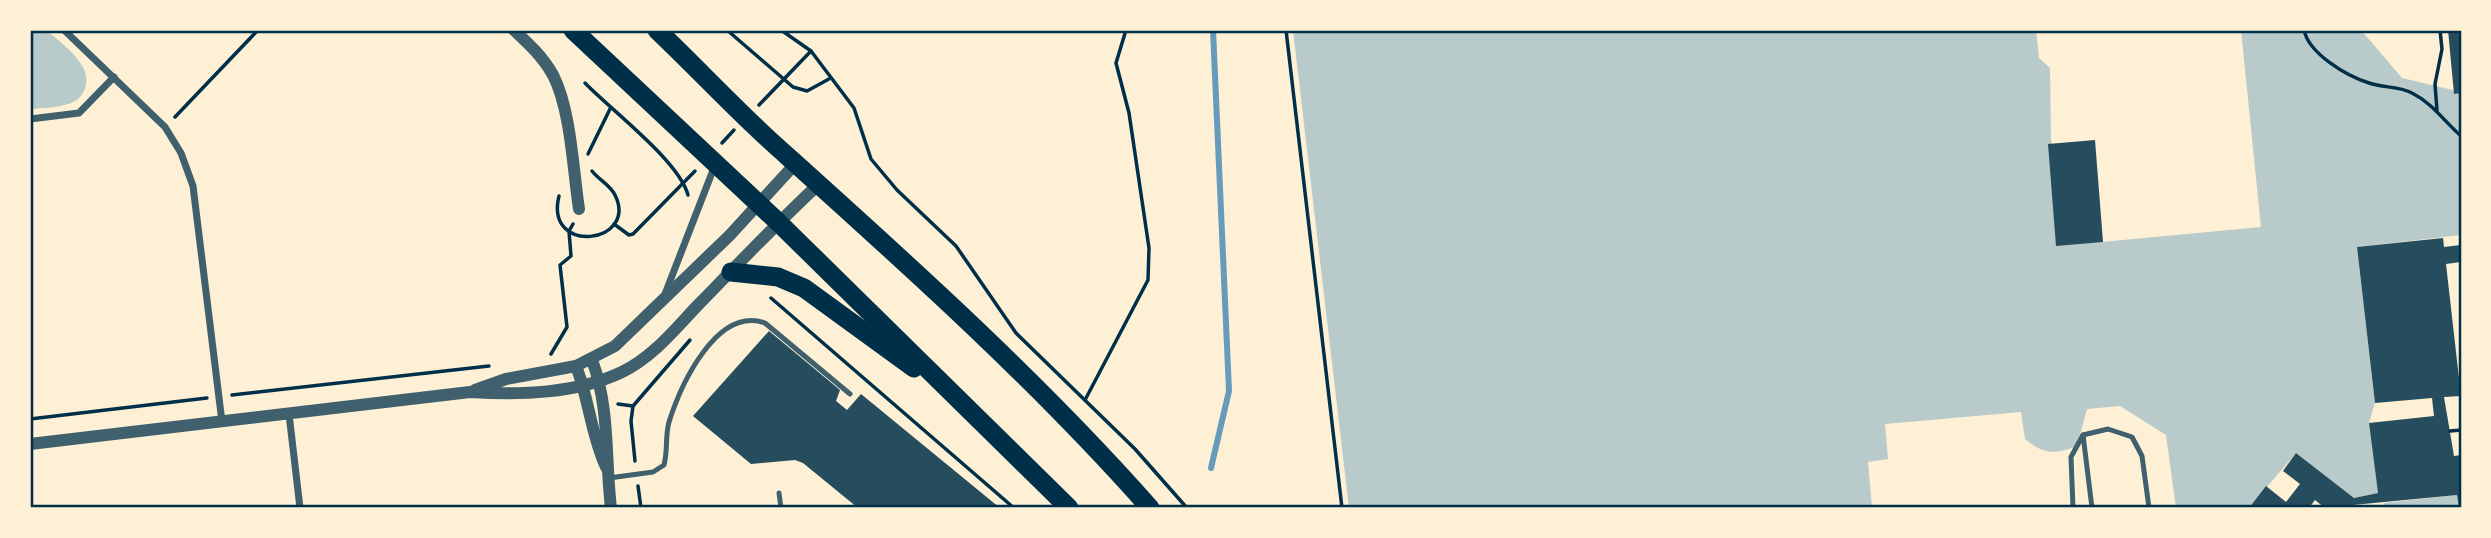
<svg xmlns="http://www.w3.org/2000/svg" width="2491" height="538" viewBox="0 0 2491 538" font-family="'Alegreya Sans',sans-serif">
<style>
.green{fill:#b9caca}
.lines{fill:none;stroke-linecap:round;stroke-linejoin:round}
.stream{stroke:#669bbc;stroke-width:6}
.building{fill:#264d5e}
.path{stroke:#003049;stroke-width:3.5}
.service{stroke:#3f606c;stroke-width:5}
.minor{stroke:#3f606c;stroke-width:7}
.tertiary{stroke:#3f606c;stroke-width:12}
.trunk{stroke:#003049;stroke-width:19}
.neatline{fill:none;stroke:#003049;stroke-width:2.5}
</style>
<rect width="100%" height="100%" fill="#fdf0d5"/>
<g class="green">
<path d="M30,30H47C62,45 96,66 84,91C80,98 76,102 68,104C56,108 42,108 30,109Z"/>
<path d="M1293,30H2036L2039,58L2050,68L2051,140L2059,169L2091,243L2261,227L2241,30H2361L2402,78L2461,92V235L2357,247L2375,403L2369,423L2378,493L2354,498L2296,453L2249,508H2176L2166,435L2120,406L2087,409L2077,446C2054,455 2044,454 2025,439L2021,412L1885,424L1888,459L1868,462L1872,508H1349Z"/>
<path d="M2457,495L2459,508H2384V503Z"/>
</g>
<g class="lines">
<path class="stream" d="M1211,468L1229,391L1213,30"/>
</g>
<g class="building">
<path d="M2448,30H2461V93L2454,94Z"/>
<path d="M2095,140L2103,242L2056,246L2048,144Z"/>
<path d="M2443,238L2444,247L2461,245V262L2446,264L2461,396L2444,397L2454,456L2461,455V508H2459L2457,495L2353,505L2351,508H2325L2315,500L2309,508H2249L2266,486L2286,502L2300,484L2283,471L2296,453L2354,498L2378,493L2369,423L2434,416L2432,398L2375,403L2357,247Z"/>
<path d="M769,331L840,390L836,401L847,410L861,394L1000,508H858L803,463L795,460L751,464L693,416Z"/>
</g>
<g class="lines">
<g class="path">
<path d="M727,30L793,87L807,91L829,79"/>
<path d="M781,30L811,51L854,108L871,159L897,190L956,246L1016,333L1135,449L1187,508"/>
<path d="M1286,30L1342,508"/>
<path d="M2304,30C2309,54 2347,76 2369,83C2383,88 2400,86 2412,93C2432,103 2444,121 2461,136"/>
<path d="M585,83C611,110 679,161 688,195"/>
<path d="M759,105L811,51"/>
<path d="M2437,111L2435,84L2442,49L2440,30"/>
<path d="M175,117L258,30"/>
<path d="M722,143L734,130"/>
<path d="M588,154L610,109"/>
<path d="M559,196C544,256 639,244 615,195C610,185 599,180 592,171"/>
<path d="M614,224L629,235L633,234L695,171"/>
<path d="M771,298L1014,508"/>
<path d="M551,354L567,327L560,265L571,256L569,231L573,224"/>
<path d="M232,395L489,366"/>
<path d="M1085,400L1148,280L1149,248L1129,113L1116,63L1126,30"/>
<path d="M618,404L633,406"/>
<path d="M30,419L207,398"/>
<path d="M2450,431L2461,430"/>
<path d="M635,461L631,421L633,406L690,340"/>
<path d="M638,486L641,508"/>
</g>
<g class="service">
<path d="M2083,435L2092,508"/>
<path d="M609,478L653,472L664,465C668,450 665,436 669,422C681,384 717,306 765,323L850,394"/>
<path d="M779,493L781,508"/>
<path d="M2073,508L2071,457L2083,435L2108,429L2132,437L2142,456L2149,508"/>
</g>
<g class="minor">
<path d="M64,30L165,127L181,153L193,186L222,422"/>
<path d="M30,119L79,113L114,77"/>
<path d="M665,294L715,165"/>
<path d="M289,414L300,508"/>
</g>
<g class="tertiary">
<path d="M514,30C529,44 543,57 553,75C571,110 573,170 579,209"/>
<path d="M592,360C610,408 605,458 611,508"/>
<path d="M576,366C589,399 591,435 606,467"/>
<path d="M475,390L506,379L576,366L615,346L730,235L796,163"/>
<path d="M30,444L470,392C520,395 576,394 622,372C653,357 675,329 698,305C738,264 777,223 819,184"/>
</g>
<g class="trunk">
<path d="M573,30L778,222L1069,508"/>
<path d="M657,30C697,68 735,109 775,145C904,261 1035,378 1150,508"/>
<path d="M731,272L778,277L804,288L914,368"/>
</g>
</g>
<rect width="2491" height="538" fill="none" stroke="#fdf0d5" stroke-width="63"/>
<rect x="32" y="32" width="2428" height="474" class="neatline"/>
</svg>
